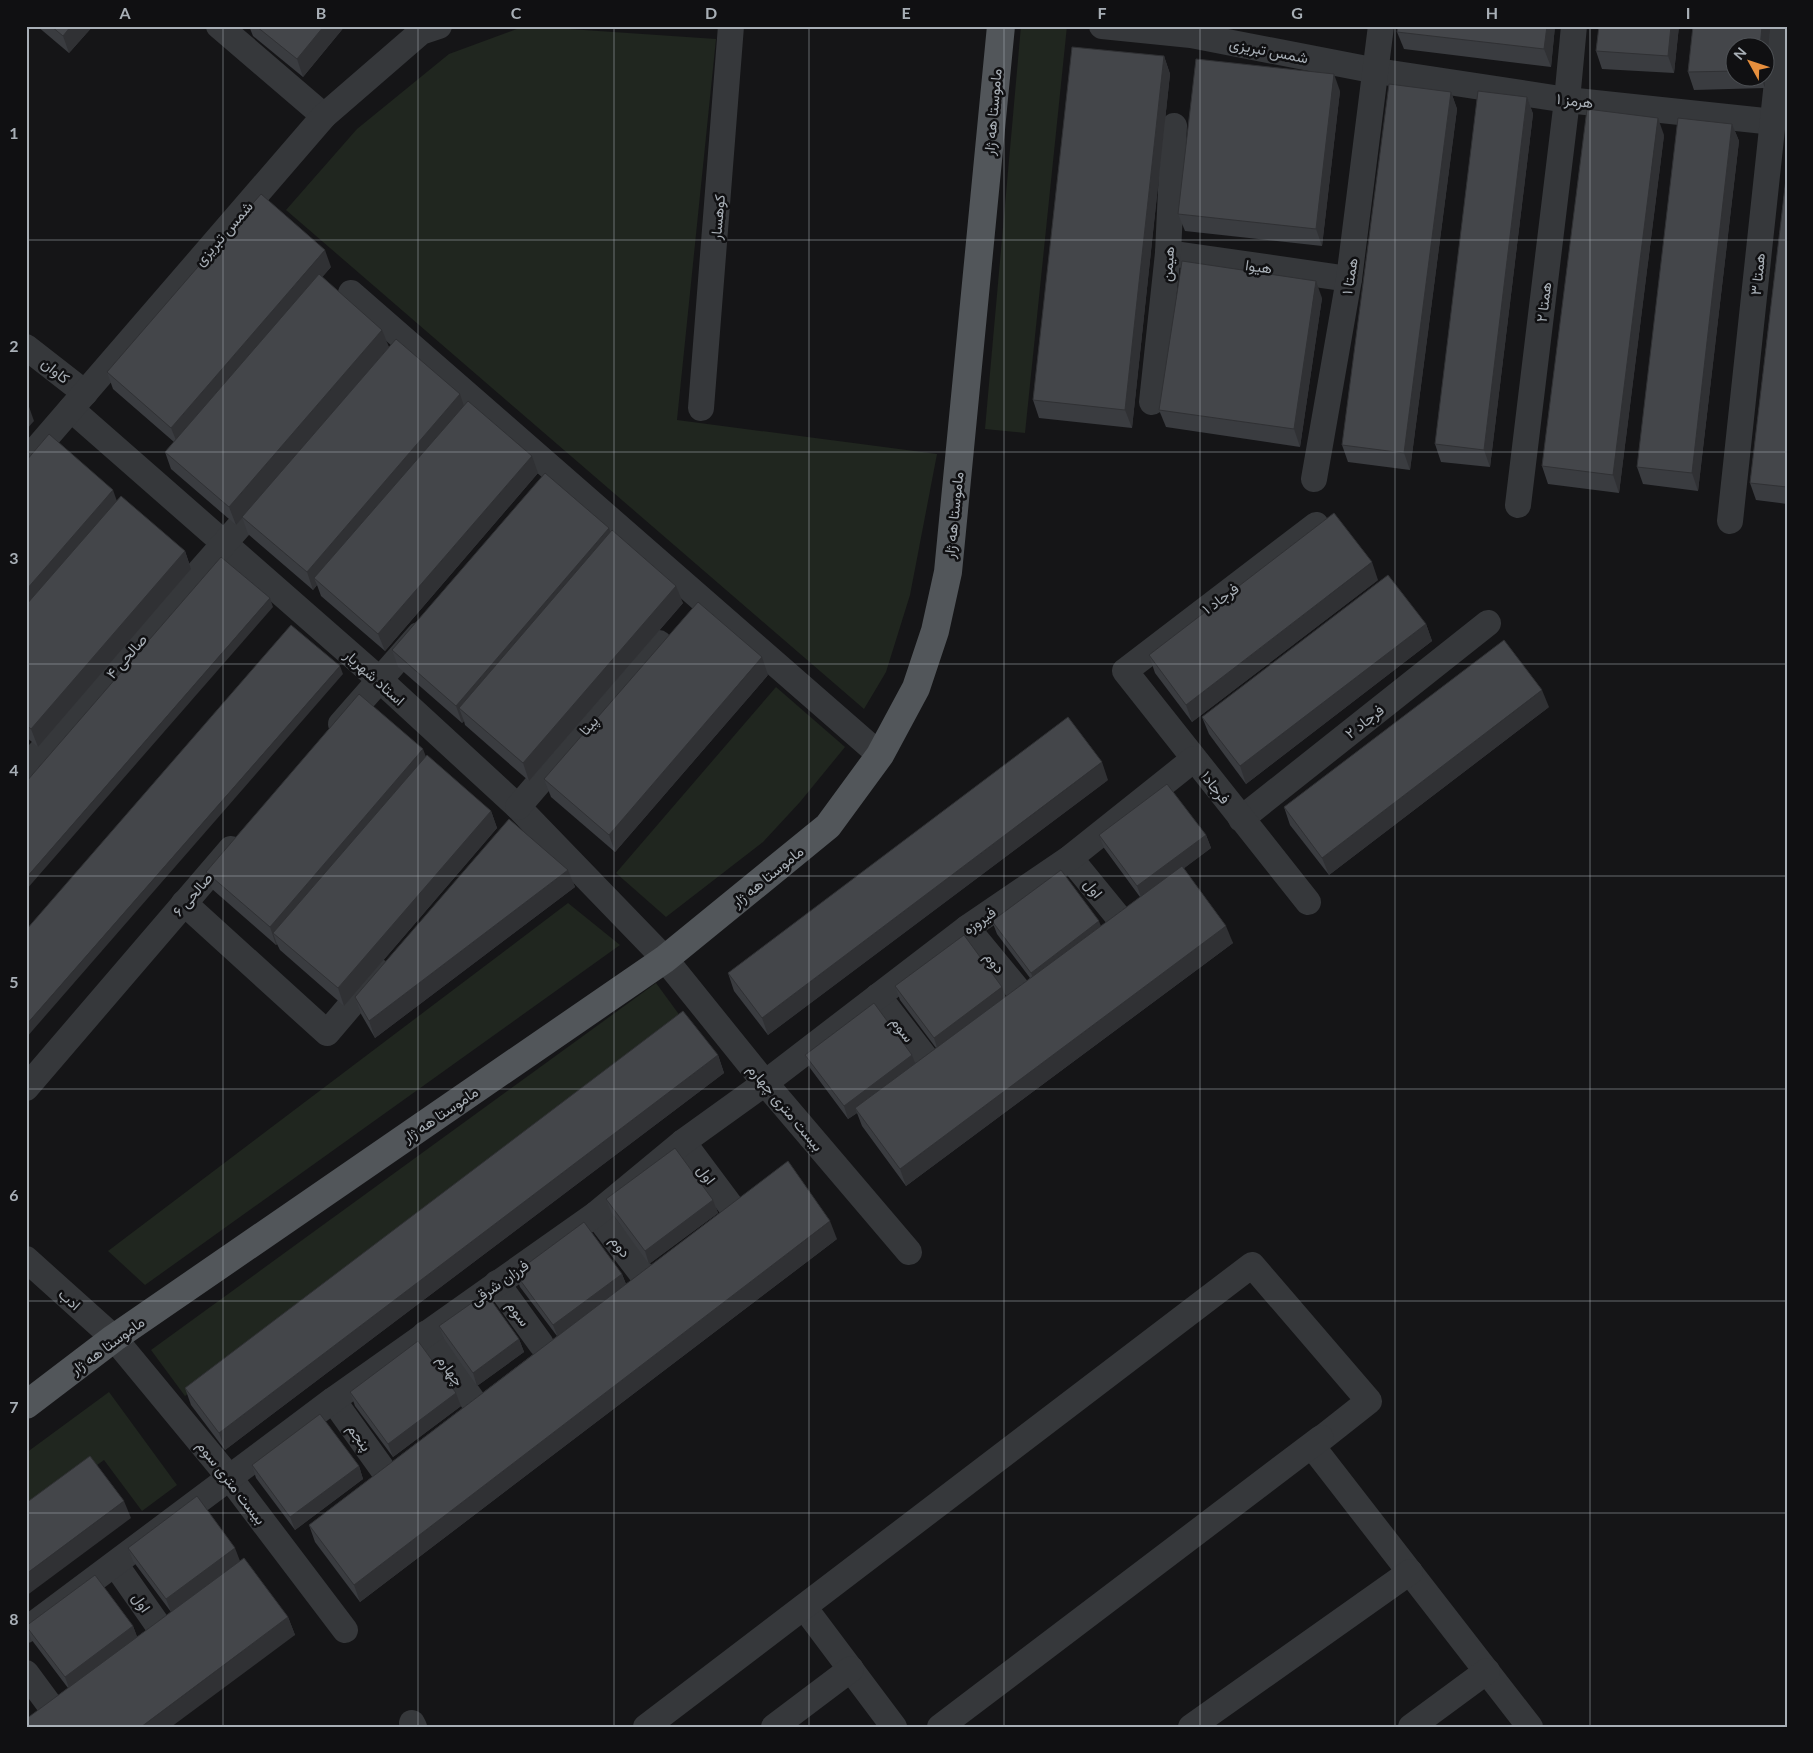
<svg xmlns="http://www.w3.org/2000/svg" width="1813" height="1753" viewBox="0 0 1813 1753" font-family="Lato,Vazirmatn,sans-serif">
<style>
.green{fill:#20261f}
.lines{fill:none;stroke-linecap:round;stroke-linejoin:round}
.minor{stroke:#36383b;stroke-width:26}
.major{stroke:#52565a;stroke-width:28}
.wall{fill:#3a3c40}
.shaded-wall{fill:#303134}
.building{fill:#44464a;stroke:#303134}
.grid{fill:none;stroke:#a8afb6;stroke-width:1;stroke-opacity:0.55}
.labels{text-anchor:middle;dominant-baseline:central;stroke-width:5;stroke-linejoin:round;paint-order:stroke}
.street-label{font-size:15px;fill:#a8afb6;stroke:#101012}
.neatline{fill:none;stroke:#a8afb6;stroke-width:2}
.grid-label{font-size:16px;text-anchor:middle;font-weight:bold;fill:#a8afb6}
</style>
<rect width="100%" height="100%" fill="#151517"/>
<g class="green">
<path d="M525,26L716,39L677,420L937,454L910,595L886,672L864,709L286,210L357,129L449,54Z"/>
<path d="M1021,26H1067L1025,433L985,429Z"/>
<path d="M776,687L845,747L800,802L763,842L666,917L616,873Z"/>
<path d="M568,903L620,945L145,1285L108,1251Z"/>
<path d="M656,983L689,1028L185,1396L151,1350Z"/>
<path d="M109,1392L177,1485L142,1511L104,1460L26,1517V1453Z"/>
</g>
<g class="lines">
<g class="minor">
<path d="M219,26L324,116"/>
<path d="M1102,26L1191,35L1377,71L1567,100L1774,122"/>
<path d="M1168,253L1349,279"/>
<path d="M351,293L880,755"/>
<path d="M26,347L85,393"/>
<path d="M1152,402L1168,253L1174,126"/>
<path d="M701,408L731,26"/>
<path d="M71,409L380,680L518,807L665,959L765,1083L909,1252"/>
<path d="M26,461L324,116L421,32L439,26"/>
<path d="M1314,479L1349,279L1381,26"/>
<path d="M1518,505L1567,100L1574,26"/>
<path d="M1730,521L1783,26"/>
<path d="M341,724L419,635"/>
<path d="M26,768L267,495"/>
<path d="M518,807L659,643"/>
<path d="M1241,819L1488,623"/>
<path d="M1070,858L1119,918"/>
<path d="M1308,902L1125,671L1316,525"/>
<path d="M184,903L327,1033L379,972"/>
<path d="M967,928L1023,996"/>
<path d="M878,996L928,1061"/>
<path d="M26,1088L231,849"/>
<path d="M683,1142L730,1205"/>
<path d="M596,1214L645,1278"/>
<path d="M26,1259L114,1338L229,1477L345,1630"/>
<path d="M497,1283L541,1344"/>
<path d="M425,1334L476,1405"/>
<path d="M333,1400L386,1474"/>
<path d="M115,1564L169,1641"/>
<path d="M804,1607L894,1727"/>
<path d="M26,1630L333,1400L596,1214L683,1142L765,1083L967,928L1070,858L1194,759"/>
<path d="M26,1673L57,1715"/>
<path d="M412,1723L414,1727"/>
<path d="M646,1727L1252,1265L1369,1401L1312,1446L1530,1727"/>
<path d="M774,1727L851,1669"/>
<path d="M940,1727L1321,1438"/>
<path d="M1191,1727L1410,1572"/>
<path d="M1411,1727L1487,1671"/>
</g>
<path class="major" d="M26,1405L114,1338L665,959L828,826L880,755L916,688L935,631L948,572L1001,26"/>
</g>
<g class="wall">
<path d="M37,26H93L69,53Z"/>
<path d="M249,26H345L303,77L253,36Z"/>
<path d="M1398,26H1555L1551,67L1404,49L1397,32Z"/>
<path d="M1599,26H1679L1674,73L1602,69L1596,51Z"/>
<path d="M1693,26H1770L1766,77V48H1736V78H1765V88L1694,90L1688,72Z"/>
<path d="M1164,56L1170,74L1132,428L1039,418L1033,400Z"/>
<path d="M1340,91L1322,246L1185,231L1178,214Z"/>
<path d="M1451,92L1457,109L1410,470L1348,462L1342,445Z"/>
<path d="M1527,97L1533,114L1490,467L1441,462L1435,444Z"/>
<path d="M1732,124L1739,141L1698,491L1643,484L1637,467Z"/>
<path d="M1664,135L1619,493L1548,484L1542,466Z"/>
<path d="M1787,170V504L1756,500L1750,483Z"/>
<path d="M331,267L322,277L389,347L464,405L538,473L385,651L321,596L317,585L313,590L248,534L242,517L236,525L171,469L165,452L174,442L113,389L107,372Z"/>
<path d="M1322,298L1300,447L1166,427L1159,410Z"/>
<path d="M26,461L117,501L185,551L191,569L38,747L26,737Z"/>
<path d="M611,532L683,603L529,781L465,725L464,721L462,723L398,667L392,650Z"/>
<path d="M1378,580L1192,722L1155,673L1149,655Z"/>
<path d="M1426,624L1432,641L1246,784L1209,734L1202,717Z"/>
<path d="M768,675L615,852L551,797L544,779Z"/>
<path d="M1549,707L1329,875L1290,825L1284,807Z"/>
<path d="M426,756L491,811L497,828L344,1006L280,950L277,944L276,945L212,889L206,872Z"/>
<path d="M1108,780L768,1035L734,991L728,973Z"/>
<path d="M1099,835H1206L1211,848L1184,868L1233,943L906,1186L862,1126L857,1113L848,1119L810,1068L805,1055H912L915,1064L936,1048L900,1000L895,986L1006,997L1030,978L997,934L992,921L1101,926L1140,897L1104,848Z"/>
<path d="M568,870L575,887L375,1038L361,1014L355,997Z"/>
<path d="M718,1055L724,1073L225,1450L191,1405L185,1388Z"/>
<path d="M606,1199L713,1200L718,1213L649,1264L611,1212Z"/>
<path d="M837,1239L360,1602L315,1542L309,1525L557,1336L520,1287L515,1273L622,1274L626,1284Z"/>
<path d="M439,1326L519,1339L524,1352L477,1386L444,1339Z"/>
<path d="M350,1392L456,1393L461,1406L393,1457L355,1406Z"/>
<path d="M252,1465L359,1466L363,1479L295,1530L256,1478Z"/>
<path d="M128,1548L240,1561L288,1617L295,1635L27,1719L68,1688L31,1639L26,1626H133L137,1637L171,1612L133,1561Z"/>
</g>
<g class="shaded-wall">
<path d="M71,26H93L69,53L63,36Z"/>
<path d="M324,26H345L303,77L297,59Z"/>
<path d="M1547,26H1555L1551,67L1544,49Z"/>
<path d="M1671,26H1679L1674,73L1668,56Z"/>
<path d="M1762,26H1770L1766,77V48H1760Z"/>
<path d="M1164,56L1170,74L1132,428L1125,410Z"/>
<path d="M1334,74L1340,91L1322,246L1316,229Z"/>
<path d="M1761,78H1765V88Z"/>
<path d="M1451,92L1457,109L1410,470L1404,453Z"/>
<path d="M1527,97L1533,114L1490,467L1484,450Z"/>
<path d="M1658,118L1664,135L1619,493L1613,475Z"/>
<path d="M1732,124L1739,141L1698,491L1692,473Z"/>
<path d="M325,250L331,267L178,445L171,428Z"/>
<path d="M1316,281L1322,298L1300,447L1294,429Z"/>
<path d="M382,330L389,347L236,525L229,507Z"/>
<path d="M460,394L466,412L314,578L317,585L313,590L307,572Z"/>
<path d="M28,404L34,421L26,430V406Z"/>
<path d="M532,456L538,473L385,651L378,634Z"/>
<path d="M113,490L119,507L26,615V590Z"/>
<path d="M609,528L615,545L459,708L464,721L462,723L456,706Z"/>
<path d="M185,551L191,569L38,747L31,729Z"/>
<path d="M1372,562L1378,580L1192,722L1186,705Z"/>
<path d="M676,586L683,603L529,781L523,763Z"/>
<path d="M270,598L273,607L26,890V878Z"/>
<path d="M1426,624L1432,641L1246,784L1240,766Z"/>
<path d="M762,657L768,675L615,852L609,835Z"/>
<path d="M340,666L343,674L26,1038V1025Z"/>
<path d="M1542,690L1549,707L1329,875L1322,858Z"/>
<path d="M423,749L430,767L273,933L277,944L276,945L270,927Z"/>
<path d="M1102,762L1108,780L768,1035L762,1018Z"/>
<path d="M491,811L497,828L344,1006L338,988Z"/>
<path d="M1206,835L1211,848L1142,900L1137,886Z"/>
<path d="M568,870L575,887L375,1038L369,1021Z"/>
<path d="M1099,921L1104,934L1036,986L1031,973Z"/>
<path d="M1226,926L1233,943L906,1186L900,1169Z"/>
<path d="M1002,987L1007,1000L938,1051L934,1038Z"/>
<path d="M718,1055L724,1073L225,1450L219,1433Z"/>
<path d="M912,1055L917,1068L855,1108L857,1113L848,1119L844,1106Z"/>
<path d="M713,1200L718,1213L649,1264L645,1251Z"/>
<path d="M830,1221L837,1239L360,1602L354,1585Z"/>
<path d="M622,1274L627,1287L558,1338L553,1325Z"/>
<path d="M519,1339L524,1352L477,1386L473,1373Z"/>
<path d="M456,1393L461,1406L393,1457L388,1444Z"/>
<path d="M359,1466L363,1479L295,1530L290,1517Z"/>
<path d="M124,1501L131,1518L26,1596V1574Z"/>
<path d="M235,1548L240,1561L171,1612L166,1599Z"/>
<path d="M288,1617L295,1635L171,1727H141Z"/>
<path d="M133,1626L138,1639L70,1691L65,1677Z"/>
</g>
<g class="building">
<path d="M51,26H71L63,36Z"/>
<path d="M256,26H324L297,59Z"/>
<path d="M1398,26H1547L1544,49L1397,32Z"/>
<path d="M1599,26H1671L1668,56L1596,51Z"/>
<path d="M1693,26H1762L1760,48H1736V71L1688,72Z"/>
<path d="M1072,47L1164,56L1125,410L1033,400Z"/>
<path d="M1196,59L1334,74L1316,229L1178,214Z"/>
<path d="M1389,84L1451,92L1404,453L1342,445Z"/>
<path d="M1478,91L1527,97L1484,450L1435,444Z"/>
<path d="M1587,109L1658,118L1613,475L1542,466Z"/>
<path d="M1678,118L1732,124L1692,473L1637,467Z"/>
<path d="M1787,170V487L1750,483Z"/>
<path d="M261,194L325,250L171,428L107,372Z"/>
<path d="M1182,261L1316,281L1294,429L1159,410Z"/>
<path d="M319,274L382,330L229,507L165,452Z"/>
<path d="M396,339L460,394L307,572L242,517Z"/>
<path d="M468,401L532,456L378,634L314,578Z"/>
<path d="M49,434L113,490L26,590V461Z"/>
<path d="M545,473L609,528L456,706L392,650Z"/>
<path d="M121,496L185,551L31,729L26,725V605Z"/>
<path d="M1334,513L1372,562L1186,705L1149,655Z"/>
<path d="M612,530L676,586L523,763L459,708Z"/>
<path d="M221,557L270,598L26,878V782Z"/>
<path d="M1388,575L1426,624L1240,766L1202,717Z"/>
<path d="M698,602L762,657L609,835L544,779Z"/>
<path d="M291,625L340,666L26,1025V930Z"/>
<path d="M1504,640L1542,690L1322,858L1284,807Z"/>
<path d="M359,694L423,749L270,927L206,872Z"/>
<path d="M1068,717L1102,762L762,1018L728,973Z"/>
<path d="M427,755L491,811L338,988L273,933Z"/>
<path d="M1167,784L1206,835L1137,886L1099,835Z"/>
<path d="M509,819L568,870L369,1021L355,997Z"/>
<path d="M1182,866L1226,926L900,1169L855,1108Z"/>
<path d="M1061,870L1099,921L1031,973L992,921Z"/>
<path d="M964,935L1002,987L934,1038L895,986Z"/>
<path d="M874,1003L912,1055L844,1106L805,1055Z"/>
<path d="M683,1011L718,1055L219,1433L185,1388Z"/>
<path d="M675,1148L713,1200L645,1251L606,1199Z"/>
<path d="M788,1161L830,1221L354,1585L309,1525Z"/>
<path d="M584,1222L622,1274L553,1325L515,1273Z"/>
<path d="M486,1293L519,1339L473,1373L439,1326Z"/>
<path d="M418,1341L456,1393L388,1444L350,1392Z"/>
<path d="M320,1414L359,1466L290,1517L252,1465Z"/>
<path d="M90,1456L124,1501L26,1574V1503Z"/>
<path d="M197,1496L235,1548L166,1599L128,1548Z"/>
<path d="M244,1558L288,1617L141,1727H26V1719Z"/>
<path d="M95,1575L133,1626L65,1677L26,1626Z"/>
</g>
<path class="grid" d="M223,26V1727M418,26V1727M614,26V1727M809,26V1727M1004,26V1727M1200,26V1727M1395,26V1727M1590,26V1727M26,240H1787M26,452H1787M26,664H1787M26,876H1787M26,1089H1787M26,1301H1787M26,1513H1787"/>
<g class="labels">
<g class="street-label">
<text transform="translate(1269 50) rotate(11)">شمس تبریزی</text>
<text transform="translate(1575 100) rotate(7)">هرمز ۱</text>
<text transform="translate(992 112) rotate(-85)">ماموستا هه ژار</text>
<text transform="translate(717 217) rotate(-85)">کوهسار</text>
<text transform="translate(223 233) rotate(-49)">شمس تبریزی</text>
<text transform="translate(1167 264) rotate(-85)">هیمن</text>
<text transform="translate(1259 266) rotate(8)">هیوا</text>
<text transform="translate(1757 274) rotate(-84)">همتا ۳</text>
<text transform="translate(1349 276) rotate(-81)">همتا ۱</text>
<text transform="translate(1543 302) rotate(-83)">همتا ۲</text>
<text transform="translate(56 370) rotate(39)">کاوان</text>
<text transform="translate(953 515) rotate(-84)">ماموستا هه ژار</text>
<text transform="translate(1220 598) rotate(-37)">فرجاد ۱</text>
<text transform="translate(126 656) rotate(-49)">صالحی ۴</text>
<text transform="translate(375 677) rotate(42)">استاد شهریار</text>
<text transform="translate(1364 721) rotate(-38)">فرجاد ۲</text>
<text transform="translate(588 725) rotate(-49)">پیتا</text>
<text transform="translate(1216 787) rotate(52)">فرجاد۱</text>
<text transform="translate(767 876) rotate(-39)">ماموستا هه ژار</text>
<text transform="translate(1094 888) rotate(51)">اول</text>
<text transform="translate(192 894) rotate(-49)">صالحی ۶</text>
<text transform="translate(979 920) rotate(-35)">فیروزه</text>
<text transform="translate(995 962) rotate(51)">دوم</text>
<text transform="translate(903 1029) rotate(53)">سوم</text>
<text transform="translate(786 1107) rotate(50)">بیست متری چهارم</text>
<text transform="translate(440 1114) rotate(-34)">ماموستا هه ژار</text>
<text transform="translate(707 1174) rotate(53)">اول</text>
<text transform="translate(621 1246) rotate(53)">دوم</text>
<text transform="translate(499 1282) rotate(-35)">فرزان شرقی</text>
<text transform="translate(70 1299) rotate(42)">ادب</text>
<text transform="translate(519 1313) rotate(54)">سوم</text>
<text transform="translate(107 1345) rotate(-36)">ماموستا هه ژار</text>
<text transform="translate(451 1370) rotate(55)">چهارم</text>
<text transform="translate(360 1437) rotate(54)">پنجم</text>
<text transform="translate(232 1482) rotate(52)">بیست متری سوم</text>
<text transform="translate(142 1602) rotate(55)">اول</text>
</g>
</g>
<rect width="1813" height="1753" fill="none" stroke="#101012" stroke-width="55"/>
<g transform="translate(1750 62) rotate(310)"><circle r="24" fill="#101012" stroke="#4d5054"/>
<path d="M0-4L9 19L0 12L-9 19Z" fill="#e78f3d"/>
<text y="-8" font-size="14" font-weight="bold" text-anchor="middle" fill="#a8afb6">N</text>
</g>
<rect x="28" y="28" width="1758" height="1698" class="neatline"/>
<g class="grid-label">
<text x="125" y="19">A</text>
<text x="321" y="19">B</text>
<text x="516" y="19">C</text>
<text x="711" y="19">D</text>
<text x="906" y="19">E</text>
<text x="1102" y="19">F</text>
<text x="1297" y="19">G</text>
<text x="1492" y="19">H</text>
<text x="1688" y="19">I</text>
<text x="14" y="139">1</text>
<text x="14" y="352">2</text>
<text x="14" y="564">3</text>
<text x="14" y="776">4</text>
<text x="14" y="988">5</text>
<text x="14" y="1201">6</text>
<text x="14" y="1413">7</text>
<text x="14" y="1625">8</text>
</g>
</svg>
